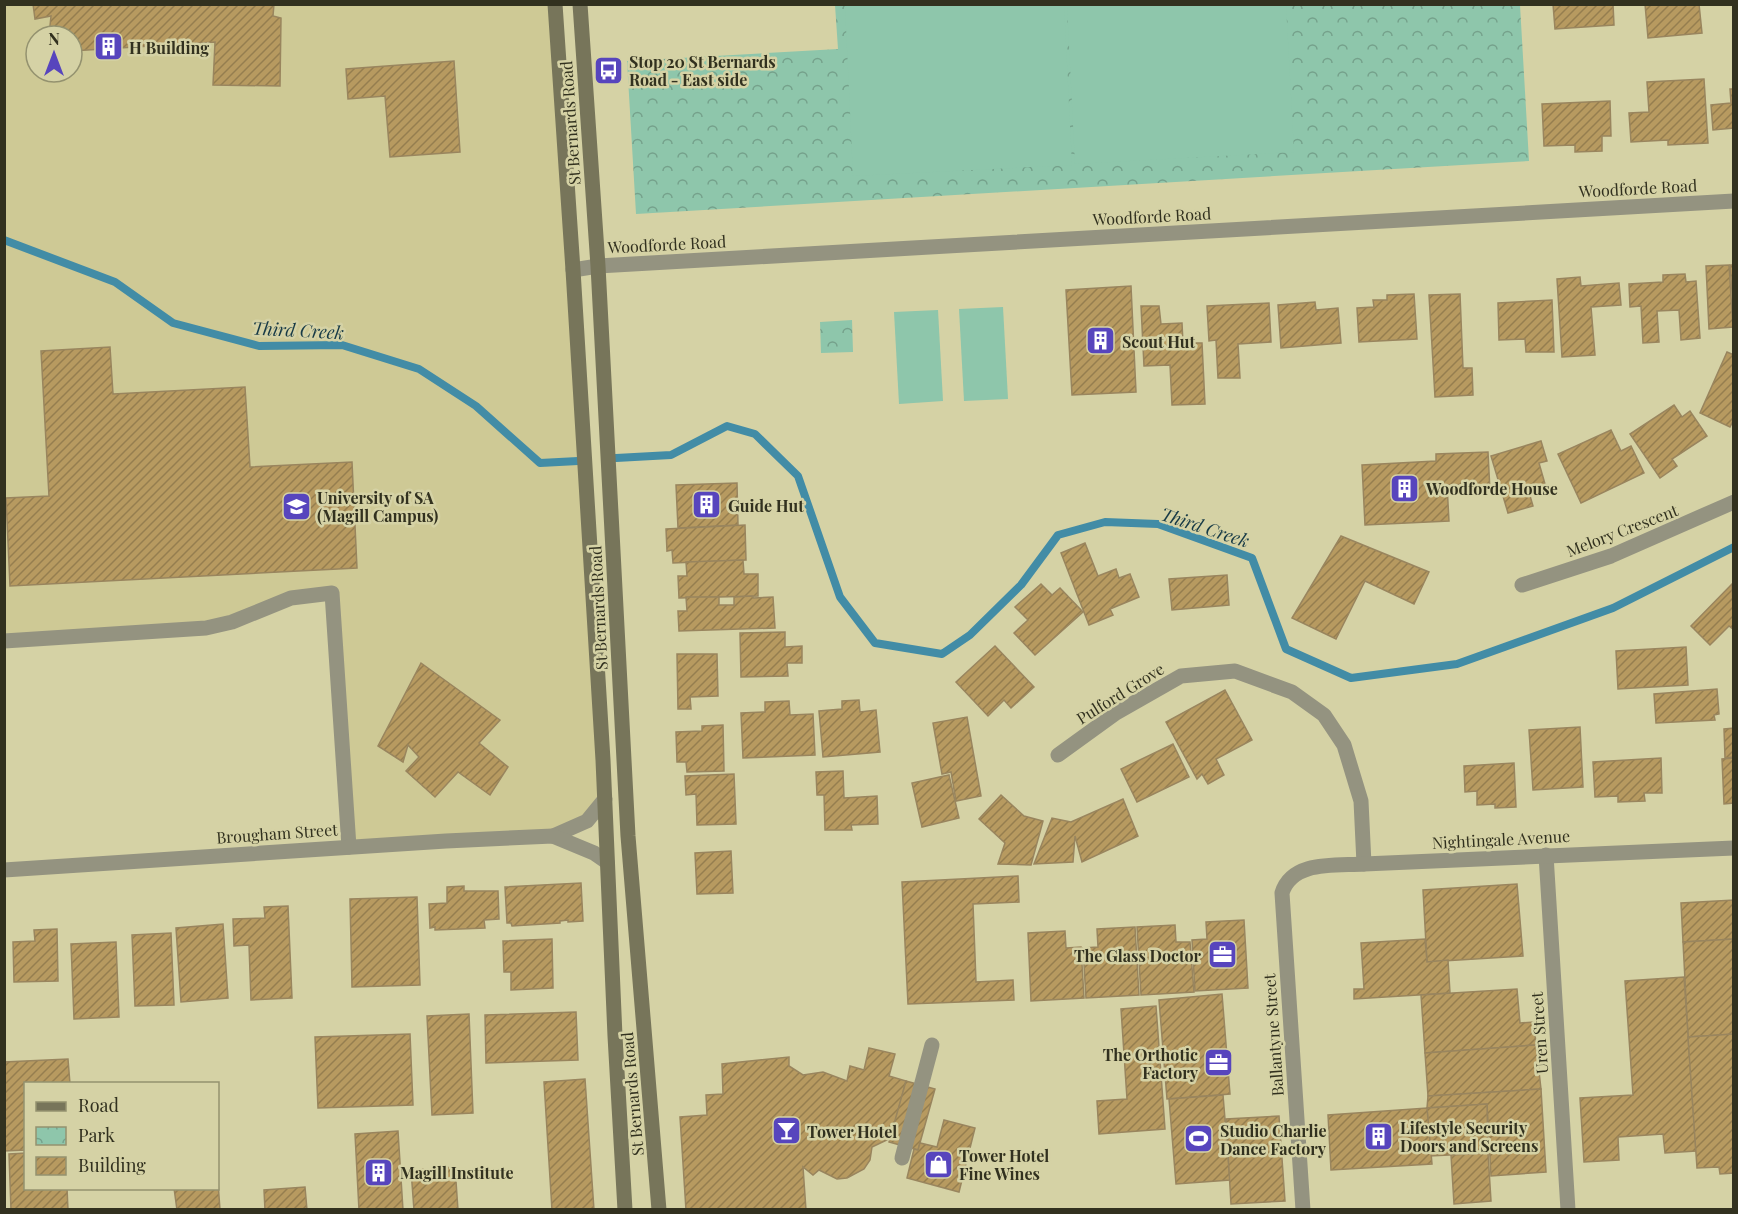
<svg xmlns="http://www.w3.org/2000/svg" width="1738" height="1214" viewBox="0 0 1738 1214" font-family="'Playfair Display',serif">
<style>
.built{fill:#cec995;fill-rule:evenodd}
.park{fill:url(#park-crowns)}
.garden{fill:#8ec6ab}
.lines{fill:none;stroke-linecap:round;stroke-linejoin:round}
.stream{stroke:#428ca6;stroke-width:8}
.building{fill:url(#building-hatch);stroke:#99855e;stroke-width:1.5}
.service{stroke:#949380;stroke-width:15}
.minor{stroke:#949380;stroke-width:15}
.secondary{stroke:#77755a;stroke-width:15}
.labels{text-anchor:middle;dominant-baseline:central;stroke-width:5;stroke-linejoin:round;paint-order:stroke}
.poi-label{font-size:16px;font-weight:bold;fill:#32311f;stroke:#d5d2a5;text-anchor:start}
.street-label{font-size:16px;fill:#32311f;stroke:#d5d2a5}
.water-label{font-size:18px;font-style:italic;fill:#173a46;stroke:#d5d2a5}
</style>
<defs>
<pattern id="park-crowns" width="20" height="18" patternUnits="userSpaceOnUse" patternTransform="scale(1.5)"><rect width="20" height="18" fill="#8ec6ab"/><path d="M2 6a3 3 0 1 1 6 0M12 15a3 3 0 1 1 6 0" fill="none" stroke="#75a18b"/></pattern>
<pattern id="building-hatch" width="6" height="6" patternUnits="userSpaceOnUse" patternTransform="scale(1.5)"><rect width="6" height="6" fill="#b79a60"/><path d="M-1 1l2-2M0 6l6-6M5 7l2-2" fill="none" stroke="#957e4f"/></pattern>
</defs>
<rect width="100%" height="100%" fill="#d5d2a5"/>
<path class="built" d="M5,5H555L605,799L553,836L349,847L332,594L232,622L5,641ZM36,36H72V72H36Z"/>
<g class="park">
<path d="M835,5H1520L1529,161L636,214L627,61L838,49Z"/>
<path d="M852,320L853,352L821,353L820,322Z"/>
</g>
<g class="garden">
<path d="M845,5H1064L1072,165L853,176Z"/>
<path d="M1067,5H1286L1294,152L1075,164Z"/>
<path d="M1003,307L1008,399L964,401L959,309Z"/>
<path d="M938,310L943,401L899,404L894,312Z"/>
</g>
<g class="lines">
<g class="stream">
<path d="M4,240L115,282L173,323L259,346L342,345L419,369L476,406L540,463L578,461"/>
<path d="M616,458L671,455L727,426L755,434L798,476L840,597L875,643L942,654L970,635L1021,585L1058,535L1105,522L1158,524L1252,558L1286,649L1351,678L1457,664L1613,608L1734,547"/>
</g>
</g>
<g class="building">
<path d="M33,4H274L273,16L281,18L280,86L213,85L215,42L72,51V36H49L51,16L35,19Z"/>
<path d="M1553,4H1613L1614,25L1555,29Z"/>
<path d="M1645,4H1699L1702,33L1648,38Z"/>
<path d="M454,61L460,152L390,157L385,96L348,99L346,69Z"/>
<path d="M1704,79L1708,143L1668,145V140L1631,142L1629,113L1649,112L1647,82Z"/>
<path d="M1730,89H1734V128L1713,130L1711,105L1731,103Z"/>
<path d="M1610,101L1611,136H1602V151L1575,152V145L1544,146L1542,104Z"/>
<path d="M1729,265L1733,327L1709,329L1706,266Z"/>
<path d="M1730,265H1734V319Z"/>
<path d="M1685,274L1686,282L1696,281L1700,338L1681,340L1679,310L1657,311L1659,342L1643,343L1641,306L1630,307L1629,284L1663,282V275Z"/>
<path d="M1580,277L1581,286L1619,283L1621,305L1591,307L1595,355L1562,357L1557,279Z"/>
<path d="M1131,286L1136,392L1072,395L1066,290Z"/>
<path d="M1414,294L1417,339L1359,342L1357,308L1374,307L1373,300H1387V295Z"/>
<path d="M1460,294L1463,368H1472L1473,395L1435,397L1429,295Z"/>
<path d="M1552,300L1554,352H1526L1525,339L1499,340L1498,303Z"/>
<path d="M1315,302L1316,310L1338,308L1341,343L1281,348L1278,305Z"/>
<path d="M1269,303L1271,342L1238,344L1240,378H1218L1216,340L1209,341L1207,306Z"/>
<path d="M1141,306H1159L1161,324L1182,323L1183,343H1202L1205,404L1172,405L1170,365L1144,366Z"/>
<path d="M110,347L113,394L245,387L250,467L352,462L357,568L10,586L6,498L49,496L41,351Z"/>
<path d="M1727,352L1734,355V419L1730,427L1700,413Z"/>
<path d="M1674,405L1682,417L1690,411L1707,436L1672,459L1677,466L1660,478L1630,434Z"/>
<path d="M1611,430L1621,451L1631,446L1644,473L1581,503L1558,454Z"/>
<path d="M1541,441L1547,461L1539,463L1545,484L1528,489L1533,506L1508,513L1491,456Z"/>
<path d="M1488,452L1490,491L1474,492L1473,484L1447,485L1449,521L1365,525L1362,465L1436,461V454Z"/>
<path d="M737,483L738,525L678,528L676,485Z"/>
<path d="M745,525L746,560L673,563L672,550L667,551L666,529Z"/>
<path d="M1341,536L1429,572L1414,604L1365,581L1336,639L1292,618Z"/>
<path d="M1085,543L1098,576L1116,569L1119,578L1130,574L1139,597L1110,609L1113,615L1089,625L1061,553Z"/>
<path d="M743,560L744,574H758V596L679,598L678,576H687L686,562Z"/>
<path d="M1227,575L1229,605L1172,610L1169,579Z"/>
<path d="M1041,584L1052,595L1060,588L1083,612L1035,655L1014,633L1028,620L1015,607Z"/>
<path d="M1732,584L1734,630L1729,626L1710,645L1691,626Z"/>
<path d="M753,596V598L773,597L775,628L679,631L678,611H687L686,597H719V605H734V597Z"/>
<path d="M785,632V647L802,646V663H787L788,676L741,677L740,633Z"/>
<path d="M995,646L1034,687L1011,708L1004,700L988,716L956,682Z"/>
<path d="M1686,647L1688,685L1618,689L1616,651Z"/>
<path d="M677,654H717L718,696L690,697L691,709H678Z"/>
<path d="M421,663L500,720L479,743L508,767L490,795L458,772L435,797L406,771L419,757L408,745L403,762L378,746Z"/>
<path d="M1717,689L1719,714L1714,715L1715,720L1656,723L1654,694Z"/>
<path d="M1225,690L1252,740L1216,759L1224,775L1208,784L1202,774L1197,779L1166,722Z"/>
<path d="M859,700L860,712L876,710L880,752L823,757L819,711L842,709V701Z"/>
<path d="M789,701L790,715L813,714L815,755L743,758L741,713L765,712V702Z"/>
<path d="M967,717L981,796L956,801L951,772L942,774L933,723Z"/>
<path d="M723,725L724,771L687,772L686,762H677L676,732L702,731V726Z"/>
<path d="M1580,727L1583,787L1533,790L1529,730Z"/>
<path d="M1734,728V757L1725,758L1724,729Z"/>
<path d="M1173,744L1189,777L1137,802L1121,769Z"/>
<path d="M1661,758L1662,793H1644L1645,801L1618,802V796L1595,797L1593,762Z"/>
<path d="M1734,758V803L1724,804L1722,759Z"/>
<path d="M1514,763L1516,807L1495,808V804L1477,805V791L1465,792L1464,766Z"/>
<path d="M843,771L844,798L877,796L878,824L851,825L852,830H825L824,795H817L816,772Z"/>
<path d="M734,774L736,824L697,825L696,794L686,795L685,776Z"/>
<path d="M949,775L959,818L922,827L912,783Z"/>
<path d="M1001,795L1024,816L1043,821L1031,865L998,864L1005,843L979,819Z"/>
<path d="M1123,799L1138,836L1082,862L1075,836L1073,862L1034,864L1052,818L1071,822Z"/>
<path d="M731,851L733,893L697,894L695,853Z"/>
<path d="M1018,876L1019,902L973,904L976,982L1013,980L1014,1000L908,1004L902,882Z"/>
<path d="M581,883L583,921L568,922V920L560,921V923L512,926L511,923H507L505,887Z"/>
<path d="M1517,884L1523,956L1427,962L1423,890Z"/>
<path d="M464,886V891H498L499,919L484,920L485,928L435,930V927L430,928L429,904L447,903V887Z"/>
<path d="M417,897L420,985L352,987L350,899Z"/>
<path d="M1734,900V939L1683,942L1681,903Z"/>
<path d="M288,906L292,998L251,1000L249,945L234,946L233,919L265,918L264,907Z"/>
<path d="M1244,920L1248,988L1195,991L1192,940L1207,939L1206,922Z"/>
<path d="M223,924L228,998L181,1002L176,928Z"/>
<path d="M1175,925L1176,942H1190L1194,992L1141,995L1137,927Z"/>
<path d="M1135,927L1139,995L1086,998L1083,948L1098,947L1097,929Z"/>
<path d="M57,929L58,981L14,982L13,942L35,941L34,930Z"/>
<path d="M1065,931L1066,948L1081,947L1084,998L1031,1001L1028,933Z"/>
<path d="M171,933L174,1005L135,1006L132,935Z"/>
<path d="M552,939L553,988L511,990V972H504L503,941Z"/>
<path d="M1425,939L1427,962L1448,960L1450,993L1354,999V989H1364L1361,943Z"/>
<path d="M1734,939V1034L1688,1037L1683,942Z"/>
<path d="M116,942L119,1017L74,1019L71,944Z"/>
<path d="M1684,977L1696,1151L1665,1153L1663,1134L1618,1137L1619,1160L1584,1162L1580,1098L1633,1095L1625,981Z"/>
<path d="M1517,989L1520,1023L1534,1022L1536,1045L1425,1053L1421,995Z"/>
<path d="M1222,994L1230,1094L1167,1099L1159,1000Z"/>
<path d="M1156,1006L1165,1129L1099,1134L1097,1101L1127,1099L1121,1009Z"/>
<path d="M576,1012L578,1060L486,1063L485,1015Z"/>
<path d="M469,1014L473,1113L432,1115L427,1016Z"/>
<path d="M410,1034L413,1105L318,1108L315,1037Z"/>
<path d="M1734,1034V1173L1720,1174L1719,1167L1697,1168L1688,1037Z"/>
<path d="M1536,1045L1541,1089L1428,1096L1425,1053Z"/>
<path d="M869,1048L895,1054L889,1076L906,1081L891,1138L872,1147L870,1160L864,1169L847,1178L837,1179L819,1170L813,1175L803,1167L806,1210H686L680,1117L707,1115L706,1095L723,1094L722,1064L789,1057V1066L803,1075L823,1072L847,1081L850,1066L864,1070Z"/>
<path d="M68,1059L70,1084H26V1150L4,1151V1062Z"/>
<path d="M585,1079L594,1210H552L544,1082Z"/>
<path d="M906,1081L935,1089L918,1150L889,1142Z"/>
<path d="M1541,1089L1546,1172L1491,1176L1487,1104L1427,1108L1428,1096Z"/>
<path d="M1223,1095L1230,1180L1176,1184L1169,1099Z"/>
<path d="M1487,1104L1488,1153L1430,1156L1427,1108Z"/>
<path d="M1427,1108L1432,1164L1331,1170L1328,1115Z"/>
<path d="M1279,1116L1285,1201L1231,1204L1226,1119Z"/>
<path d="M944,1120L975,1128L959,1192L907,1178L914,1149L918,1150L920,1143L937,1147Z"/>
<path d="M398,1131L403,1210H359L355,1134Z"/>
<path d="M26,1153V1188H67L68,1210H11L9,1154Z"/>
<path d="M1488,1153L1491,1201L1454,1204L1451,1155Z"/>
<path d="M455,1167L458,1210H414L411,1170Z"/>
<path d="M218,1182L220,1210H177L174,1188H218Z"/>
<path d="M305,1187L307,1210H265L264,1190Z"/>
</g>
<g class="lines">
<g class="service">
<path d="M4,641L206,628L232,622L291,598L332,593L349,847"/>
<path d="M902,1158L932,1045"/>
</g>
<g class="minor">
<path d="M573,270L598,266L1734,201"/>
<path d="M1522,585L1611,556L1734,502"/>
<path d="M1058,755L1116,713L1181,676L1235,671L1292,692L1324,715L1344,745L1361,801L1364,864"/>
<path d="M553,836L587,821L605,799"/>
<path d="M1546,855L1568,1210"/>
<path d="M4,870L446,841L553,836L594,853L607,862"/>
<path d="M1303,1210L1282,893C1292,860 1336,866 1364,864L1734,848"/>
</g>
<g class="secondary">
<path d="M555,4L573,270L603,760L615,1036L625,1210"/>
<path d="M580,4L598,266L628,836L659,1210"/>
</g>
</g>
<defs>
<symbol id="building-square" viewBox="-11 -11 22 22"><rect x="-9" y="-9" width="18" height="18" rx="4" fill="#5745bd" stroke="#d5d2a5"/><path d="M-4-6H4V6H1V3H-1V6H-4ZM-2.5-4.3h1.7v1.8h-1.7ZM.8-4.3h1.7v1.8H.8ZM-2.5-1h1.7V.8h-1.7ZM.8-1h1.7V.8H.8Z" fill="#fff"/></symbol>
<symbol id="bus-square" viewBox="-11 -11 22 22"><rect x="-9" y="-9" width="18" height="18" rx="4" fill="#5745bd" stroke="#d5d2a5"/><path d="M-5-6H5V4H4V6H2V4H-2V6H-4V4H-5ZM-3.5-4V0h7V-4ZM-3.5 1.2v1.5H-2V1.2ZM2 1.2v1.5H3.5V1.2Z" fill="#fff"/></symbol>
<symbol id="university-square" viewBox="-11 -11 22 22"><rect x="-9" y="-9" width="18" height="18" rx="4" fill="#5745bd" stroke="#d5d2a5"/><path d="M0-5L7-2L0 1L-7-2ZM-4 1L0 2.5L4 1V4Q0 6-4 4Z" fill="#fff"/></symbol>
<symbol id="office-square" viewBox="-11 -11 22 22"><rect x="-9" y="-9" width="18" height="18" rx="4" fill="#5745bd" stroke="#d5d2a5"/><path d="M-6-3h4V-5.5h4V-3h4V5H-6ZM-1-4.5V-3h2v-1.5ZM-6 0V1H6V0Z" fill="#fff"/></symbol>
<symbol id="bar-square" viewBox="-11 -11 22 22"><rect x="-9" y="-9" width="18" height="18" rx="4" fill="#5745bd" stroke="#d5d2a5"/><path d="M-6-5H6L.8 .8V4.5H3.5V6h-7V4.5H-.8V.8Z" fill="#fff"/></symbol>
<symbol id="stadium-square" viewBox="-11 -11 22 22"><rect x="-9" y="-9" width="18" height="18" rx="4" fill="#5745bd" stroke="#d5d2a5"/><path d="M0-5a6.5 5 0 1 0 0 10a6.5 5 0 1 0 0-10ZM-3.5-1.8h7v3.6h-7Z" fill="#fff"/></symbol>
<symbol id="shop-square" viewBox="-11 -11 22 22"><rect x="-9" y="-9" width="18" height="18" rx="4" fill="#5745bd" stroke="#d5d2a5"/><path d="M-5-2.5h2.3a2.7 3.5 0 0 1 5.4 0H5L5.5 6h-11ZM-1.5-2.5h3a1.5 2.3 0 0 0-3 0Z" fill="#fff"/></symbol>
</defs>
<g fill-rule="evenodd">
<use href="#building-square" x="92" y="30" width="33" height="33"/>
<use href="#bus-square" x="592" y="54" width="33" height="33"/>
<use href="#building-square" x="1084" y="324" width="33" height="33"/>
<use href="#building-square" x="1388" y="472" width="33" height="33"/>
<use href="#building-square" x="690" y="488" width="33" height="33"/>
<use href="#university-square" x="280" y="490" width="33" height="33"/>
<use href="#office-square" x="1206" y="938" width="33" height="33"/>
<use href="#office-square" x="1202" y="1046" width="33" height="33"/>
<use href="#bar-square" x="770" y="1114" width="33" height="33"/>
<use href="#building-square" x="1362" y="1120" width="33" height="33"/>
<use href="#stadium-square" x="1182" y="1122" width="33" height="33"/>
<use href="#shop-square" x="922" y="1148" width="33" height="33"/>
<use href="#building-square" x="362" y="1156" width="33" height="33"/>
</g>
<g class="labels">
<g class="poi-label">
<text x="129" y="47">H Building</text>
<text x="629" y="61">Stop 20 St Bernards<tspan x="629" dy="18">Road - East side</tspan></text>
<text x="1122" y="341">Scout Hut</text>
<text x="1426" y="488">Woodforde House</text>
<text x="317" y="497">University of SA<tspan x="317" dy="18">(Magill Campus)</tspan></text>
<text x="728" y="505">Guide Hut</text>
<text x="1201" y="955" text-anchor="end">The Glass Doctor</text>
<text x="1198" y="1054" text-anchor="end">The Orthotic<tspan x="1198" dy="18">Factory</tspan></text>
<text x="1400" y="1127">Lifestyle Security<tspan x="1400" dy="18">Doors and Screens</tspan></text>
<text x="1220" y="1130">Studio Charlie<tspan x="1220" dy="18">Dance Factory</tspan></text>
<text x="807" y="1131">Tower Hotel</text>
<text x="959" y="1155">Tower Hotel<tspan x="959" dy="18">Fine Wines</tspan></text>
<text x="400" y="1172">Magill Institute</text>
</g>
<g class="street-label">
<text transform="translate(570 123) rotate(-94)">St Bernards Road</text>
<text transform="translate(1638 188) rotate(-3)">Woodforde Road</text>
<text transform="translate(1152 216) rotate(-3)">Woodforde Road</text>
<text transform="translate(667 244) rotate(-3)">Woodforde Road</text>
<text transform="translate(1622 530) rotate(-21)">Melory Crescent</text>
<text transform="translate(598 608) rotate(-93)">St Bernards Road</text>
<text transform="translate(1120 693) rotate(-32)">Pulford Grove</text>
<text transform="translate(277 833) rotate(-4)">Brougham Street</text>
<text transform="translate(1501 839) rotate(-3)">Nightingale Avenue</text>
<text transform="translate(1539 1033) rotate(-94)">Uren Street</text>
<text transform="translate(1273 1035) rotate(-94)">Ballantyne Street</text>
<text transform="translate(632 1094) rotate(-95)">St Bernards Road</text>
</g>
<g class="water-label">
<text transform="translate(298 330) rotate(3)">Third Creek</text>
<text transform="translate(1205 527) rotate(18)">Third Creek</text>
</g>
</g>
<rect width="1738" height="1214" fill="none" stroke="#32311f" stroke-width="12"/>
<rect x="24" y="1082" width="195" height="108" fill="#d5d2a5" stroke="#94926f" stroke-width="1.5"/>
<rect x="36" y="1102" width="30" height="9" fill="#77755a" stroke="#94926f" stroke-width="1.5"/>
<text x="78" y="1112" font-size="18" fill="#32311f">Road</text>
<rect x="36" y="1127" width="30" height="18" fill="url(#park-crowns)" stroke="#94926f" stroke-width="1.5"/>
<text x="78" y="1142" font-size="18" fill="#32311f">Park</text>
<rect x="36" y="1157" width="30" height="18" fill="url(#building-hatch)" stroke="#94926f" stroke-width="1.5"/>
<text x="78" y="1172" font-size="18" fill="#32311f">Building</text>
<g transform="translate(54 54)"><circle r="28" fill="#d5d2a5" stroke="#94926f" stroke-width="1.5"/>
<path d="M0-4.5L10 22L0 15L-10 22Z" fill="#5745bd"/>
<text y="-9" font-size="16" font-weight="bold" text-anchor="middle" fill="#32311f">N</text>
</g>
</svg>
